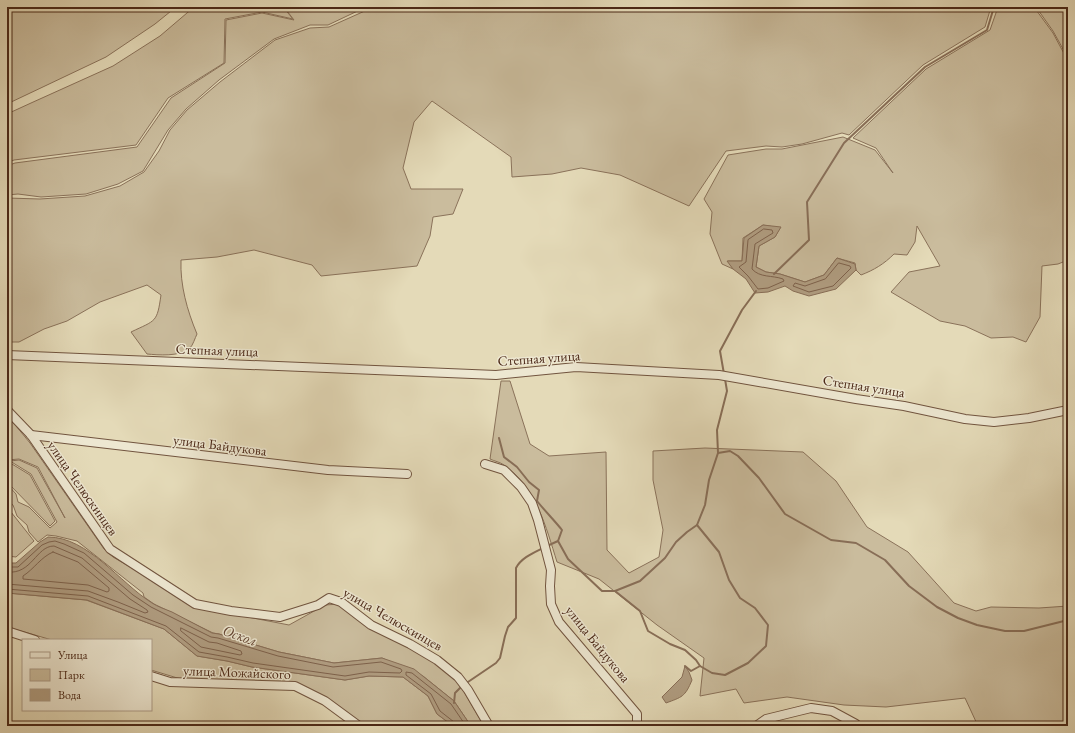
<svg xmlns="http://www.w3.org/2000/svg" width="1075" height="733" viewBox="0 0 1075 733" font-family="'EB Garamond',serif">
<style>
.green{fill:#cabc9d;stroke:#8a725a}
.water{fill:#b09d81;stroke:#886e57}
.lines{fill:none;stroke-linecap:round;stroke-linejoin:round}
.shore{stroke:#7e624c;stroke-width:1}
.stream{stroke:#886e57;stroke-width:2}
.street-casing{stroke:#71543f;stroke-width:10}
.street{stroke:#ede7d1;stroke-width:8}
.labels{text-anchor:middle;dominant-baseline:central;stroke-width:3;stroke-linejoin:round;paint-order:stroke}
.street-label{font-size:14px;fill:#4b2817;stroke:#ede7d1}
.water-label{font-size:15px;font-style:italic;fill:#644532;stroke:#ede7d1}
</style>
<rect width="100%" height="100%" fill="#e4dab8"/>
<filter id="stains"><feTurbulence type="fractalNoise" baseFrequency=".005" numOctaves="4"/><feColorMatrix values="0 0 0 0 .2 0 0 0 0 .09 0 0 0 0 .02 0 0 0 .5 -.17"/></filter>
<radialGradient id="worn" r=".72"><stop offset=".6" stop-color="#630" stop-opacity="0"/><stop offset="1" stop-color="#630" stop-opacity=".3"/></radialGradient>
<g class="green">
<path d="M7,7H176L155,24L106,57L7,104V52L11,50L7,51Z"/>
<path d="M194,7H283L293,19L262,12L225,19L224,63L168,98L136,145L14,160L7,163V114L31,103L113,66L160,36Z"/>
<path d="M284,7H366L328,25H310L274,39L219,80L186,109L168,130L143,171L118,184L86,194L41,197L18,194L7,195V166L15,163L137,147L171,98L225,63L226,20L262,13L294,20Z"/>
<path d="M369,7H991L985,27L923,65L849,135L842,133L802,144L782,147L766,146L726,151L689,206L620,175L581,168L552,174L512,177L511,157L432,101L414,122L403,168L411,189H463L453,214L433,217L430,236L417,266L321,276L312,265L254,250L217,257L181,260C180,285 187,310 197,334C195,338 193,345 190,348C180,357 158,355 147,354L131,332C156,320 157,323 161,295L147,285L100,302L67,321L44,329L19,342H7V198L40,199L85,196L120,186L144,172L159,151L170,130L187,110L220,82L275,40L310,28L329,27L367,10Z"/>
<path d="M998,7H1034L1053,33L1068,61V260L1058,264L1042,266L1040,317L1026,342L1013,337L991,338L965,326L940,321L891,292L909,272L940,266L917,226L915,242L907,255L894,254C884,264 874,270 861,275L856,270L855,263L837,258L824,275L805,282L780,274L766,272L756,267L759,246L775,237L780,228L763,225L743,238L742,261H728L733,269L722,264L710,234L712,212L704,199L728,155L766,149H782L843,137L875,150L893,173L876,148L853,138L926,69L990,30Z"/>
<path d="M1036,7H1068V58L1053,31Z"/>
<path d="M501,381H510L530,444L549,456L606,452L607,550L629,573L659,557L663,530L653,480V451L705,448L803,452L836,481L867,527L908,552L954,603L976,611L991,607L1039,608L1068,606V726H978L965,698L886,707L844,705L787,697L744,703L736,689L700,696L704,658L657,625L599,579L557,562C546,527 536,487 504,465C500,462 494,461 490,459Z"/>
<path d="M7,415L30,443L104,549L113,557L201,608L289,625L325,605L339,604L369,628L410,647L436,664L457,680L484,726H471L454,701L423,676L382,658L334,663L279,652L219,634L213,633L154,604L144,597L143,593L77,541L56,536L47,535L38,542L29,532L27,525L17,516L13,505L7,501V484L16,494L18,502L29,507L50,528L57,522L31,474L10,461L19,460L37,468L65,518L38,467L19,459L7,460Z"/>
<path d="M7,461L30,475L55,521L50,526L7,482Z"/>
<path d="M7,507L34,541L16,557L7,556Z"/>
<path d="M7,593L86,600L164,629L197,656L227,661L252,667L345,680L369,676L403,677L428,696L437,714L453,726H365L340,707L295,684L184,680L151,670V640H52L7,627Z"/>
</g>
<g class="water">
<path d="M763,225L781,227L775,237L759,246L756,267L766,272L780,274L805,282L824,275L837,258L855,264L856,270L836,289L809,296L793,291L785,286L768,292L755,293L746,279L733,269L727,261H742L744,238Z"/>
<path d="M48,537C88,537 120,583 152,603C158,607 165,609 172,612C185,619 199,626 212,633L219,634L279,652L334,663L382,658L414,669L454,701L471,726H453L437,714L428,696L403,677L369,676L345,680L252,667L227,661L197,656L164,629L87,600L7,593V563H16L40,542Z"/>
<path d="M685,666L689,672L692,680C685,697 682,697 666,703L662,697L682,677Z"/>
</g>
<g class="lines">
<g class="shore">
<path d="M764,229L772,230L773,233L755,244L752,269C760,278 772,275 783,279L784,281L768,288L758,289L748,276L739,267L746,262L748,240Z"/>
<path d="M839,263L850,266L851,268L833,286L809,292L793,286L795,283L805,286L825,279Z"/>
<path d="M53,552L78,562L109,588V591L107,592L88,585L23,579V576C34,569 41,557 53,552Z"/>
<path d="M7,567H18L42,545L49,542L55,541L64,544L84,553L133,595L151,607L211,637L218,638L278,656L333,667L381,662L401,669L402,671L400,673L369,672L345,676L253,663L227,657L199,652L166,626L88,596L7,589"/>
<path d="M7,572C32,575 36,546 54,546L82,558L130,599L147,610L148,612L145,613L118,602L88,591L7,584"/>
<path d="M181,628L209,642L217,643L241,651L242,654L240,655L201,647L181,631Z"/>
<path d="M455,726L454,722L440,711L431,694L406,675V672L412,673L451,704L466,726"/>
</g>
<g class="stream">
<path d="M774,274L809,240L807,202L844,143L925,67L987,30L994,7"/>
<path d="M724,374L720,351L742,310L756,291"/>
<path d="M499,438L504,457L517,467L529,482L539,490L537,501C545,511 554,520 562,530L558,541L547,546"/>
<path d="M718,453L730,451L738,456L759,478L785,514L831,540L856,543L885,560L909,586L937,607L958,618L977,625L1005,631H1024L1068,620"/>
<path d="M697,525L719,552L729,580L740,598L755,608L768,625L766,646L748,663L725,675L712,673L700,666"/>
<path d="M558,541L568,559L602,591H615L640,581L665,558L676,542L687,532L697,525L705,505L709,480L718,453L717,430L727,391L725,379"/>
<path d="M615,591L640,611L648,631L670,644L685,650L696,660L700,666L691,671L685,666"/>
<path d="M465,684L496,663L500,658L505,636L508,627L516,618V568C521,558 533,553 543,548"/>
<path d="M454,703L455,693L462,686"/>
</g>
<defs>
<g id="street">
<path d="M7,355L496,375L576,367L719,375L856,399L904,406L965,419L994,422L1029,418L1068,410"/>
<path d="M7,410L31,435L110,549L195,604L231,611L280,617L318,605L329,598L341,602L371,625L410,644L437,660L458,677L468,690L489,726"/>
<path d="M31,435L328,470L407,474"/>
<path d="M485,464L504,470L521,487L532,503L538,520L551,570L550,586L551,604L559,622L637,714V726"/>
<path d="M7,631L35,640"/>
<path d="M151,676L170,682L295,686L325,701L359,726"/>
<path d="M756,726L766,719L811,708L832,711L856,724"/>
</g>
</defs>
<use href="#street" class="street-casing"/>
<use href="#street" class="street"/>
</g>
<g class="labels">
<g class="street-label">
<text transform="translate(217 350) rotate(2)">Степная улица</text>
<text transform="translate(539 358) rotate(-4)">Степная улица</text>
<text transform="translate(864 386) rotate(9)">Степная улица</text>
<text transform="translate(220 445) rotate(7)">улица Байдукова</text>
<text transform="translate(83 488) rotate(55)">улица Челюскинцев</text>
<text transform="translate(393 619) rotate(30)">улица Челюскинцев</text>
<text transform="translate(598 644) rotate(51)">улица Байдукова</text>
<text transform="translate(237 672) rotate(2)">улица Можайского</text>
</g>
<g class="water-label">
<text transform="translate(240 635) rotate(20)">Оскол</text>
</g>
</g>
<rect width="1075" height="733" fill="none" stroke="#e4dab8" stroke-width="24"/>
<rect x="8" y="8" width="1059" height="717" fill="none" stroke="#4b2817" stroke-width="2"/>
<rect x="12" y="12" width="1051" height="709" fill="none" stroke="#4b2817"/>
<rect x="22" y="639" width="130" height="72" fill="#ede7d1" stroke="#ac9b87"/>
<rect x="30" y="652" width="20" height="6" fill="#ede7d1" stroke="#ac9b87"/>
<text x="58" y="659" font-size="12" fill="#4b2817">Улица</text>
<rect x="30" y="669" width="20" height="12" fill="#cabc9d" stroke="#ac9b87"/>
<text x="58" y="679" font-size="12" fill="#4b2817">Парк</text>
<rect x="30" y="689" width="20" height="12" fill="#b09d81" stroke="#ac9b87"/>
<text x="58" y="699" font-size="12" fill="#4b2817">Вода</text>
<rect width="100%" height="100%" filter="url(#stains)"/>
<rect width="100%" height="100%" fill="url(#worn)"/>
</svg>
